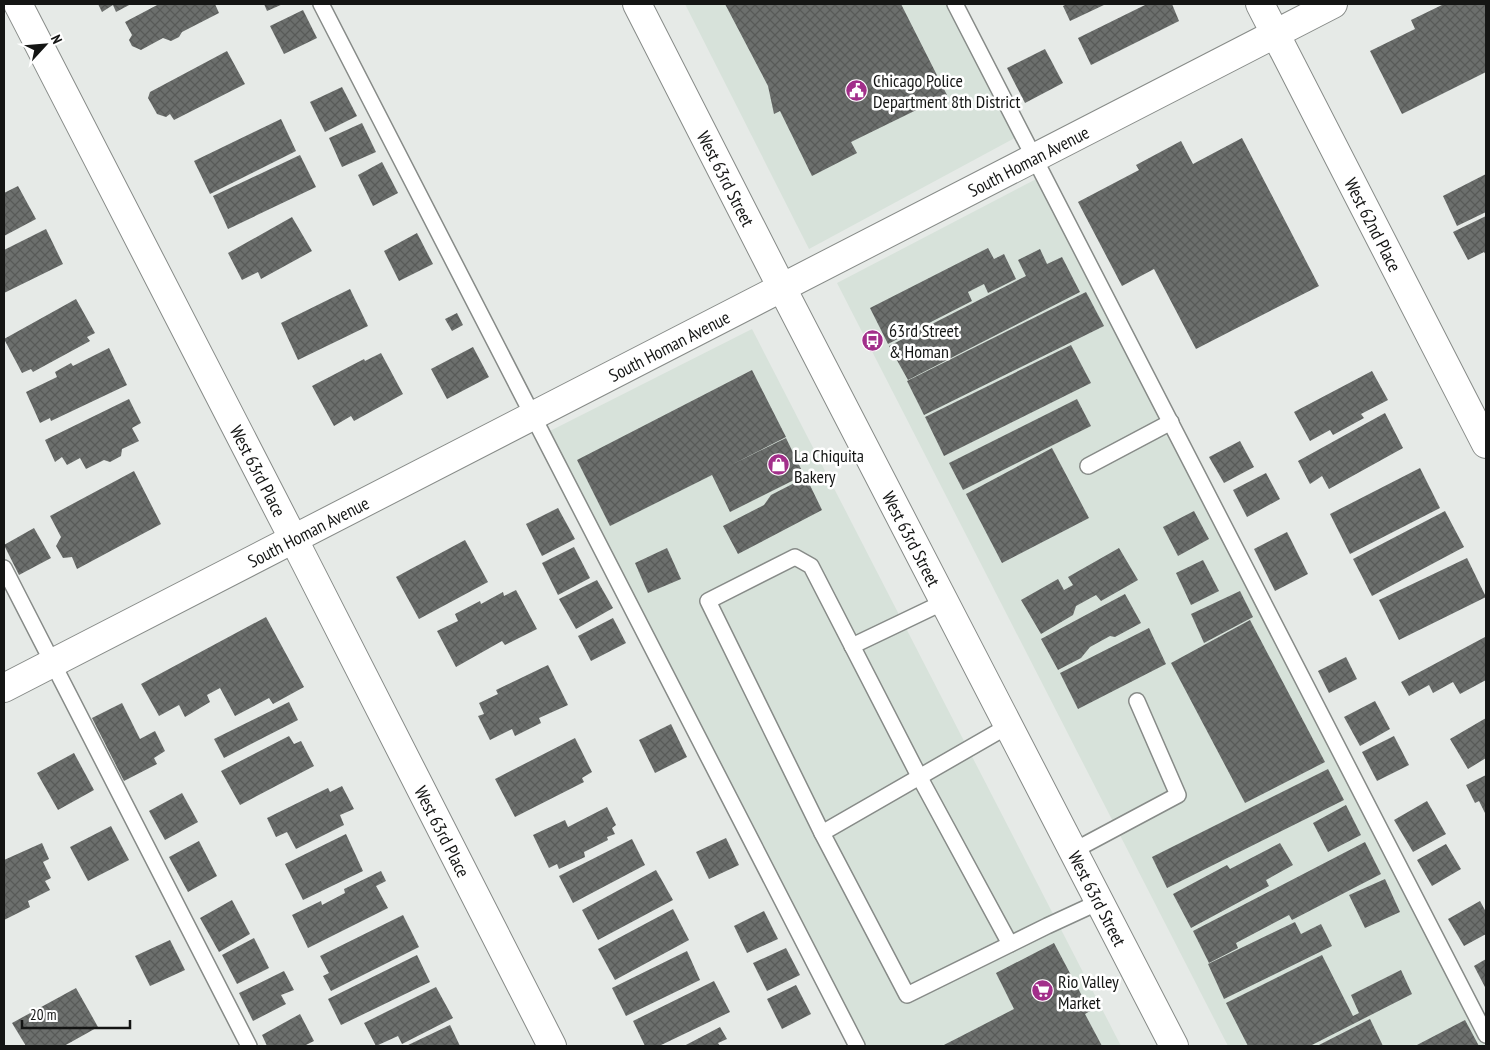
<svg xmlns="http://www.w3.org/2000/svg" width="1490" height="1050" viewBox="0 0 1490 1050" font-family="'PT Sans Narrow',sans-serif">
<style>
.built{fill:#d7e2da}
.building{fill:url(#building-cross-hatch)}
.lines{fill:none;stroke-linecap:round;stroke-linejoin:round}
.lane-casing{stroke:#878b88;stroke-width:18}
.street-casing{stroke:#878b88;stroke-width:30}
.secondary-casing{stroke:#878b88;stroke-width:30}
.lane{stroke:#fff;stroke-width:15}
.street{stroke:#fff;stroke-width:28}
.secondary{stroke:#fff;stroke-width:28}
.labels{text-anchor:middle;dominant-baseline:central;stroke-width:5;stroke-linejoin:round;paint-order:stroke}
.poi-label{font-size:18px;fill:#141514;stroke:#fff;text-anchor:start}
.street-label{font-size:18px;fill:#141514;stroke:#fff}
</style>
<defs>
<pattern id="building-cross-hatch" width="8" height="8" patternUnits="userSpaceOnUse" patternTransform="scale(1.25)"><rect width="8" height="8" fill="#6c6f6d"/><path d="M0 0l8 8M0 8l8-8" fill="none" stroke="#585a58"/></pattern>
</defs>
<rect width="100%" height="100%" fill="#e6eae7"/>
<g class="built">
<path d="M685,4H955L1022,134L809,249Z"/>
<path d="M1044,175L1486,1035V1046H1228L837,283Z"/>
<path d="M752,329L1121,1046H857L544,434Z"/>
</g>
<g class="building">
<path d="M98,4H131L116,12L113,5L102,12Z"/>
<path d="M159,4H215L219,13L182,32L179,37L171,41L163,38L141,50L132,46L129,40L132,35L125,22Z"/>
<path d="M264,4H283L267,11Z"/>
<path d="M725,4H901L947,95L851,142L857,153L812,176L780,111L774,114L768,86Z"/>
<path d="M1067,4H1106L1070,21L1063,6Z"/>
<path d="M1147,4H1172L1179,21L1091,65L1078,38Z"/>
<path d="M1444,4H1486V72L1402,114L1370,51L1415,29L1411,20Z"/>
<path d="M303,10L317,38L284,54L270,26Z"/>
<path d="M1045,49L1063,83L1025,103L1007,68Z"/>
<path d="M227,51L245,84L174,120L170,114L166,117L157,114L148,98L150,92Z"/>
<path d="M342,87L357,116L325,132L310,102Z"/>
<path d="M281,119L296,151L210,194L194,161Z"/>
<path d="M362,123L376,152L342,167L329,138Z"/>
<path d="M1242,138L1319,286L1196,349L1154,269L1122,286L1078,202L1139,170L1136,165L1181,141L1193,164Z"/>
<path d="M300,155L316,187L228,229L213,196Z"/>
<path d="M382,162L398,193L373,206L358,175Z"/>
<path d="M1486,174V212L1457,226L1443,196Z"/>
<path d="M18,186L36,219L4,236V193Z"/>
<path d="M1486,216V255L1484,252L1468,260L1453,232Z"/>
<path d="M292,217L312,251L261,279L258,272L242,280L228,253Z"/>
<path d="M46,229L63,264L4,293V250Z"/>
<path d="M417,233L433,264L399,281L384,251Z"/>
<path d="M988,248L994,259L1004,254L1016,279L988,293L984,284L968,292L972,301L888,344L870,308Z"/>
<path d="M1040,249L1047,264L1062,257L1080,292L908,380L889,346L1026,276L1018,260Z"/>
<path d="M350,289L368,326L298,360L281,323Z"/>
<path d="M1086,292L1104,326L924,415L907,381Z"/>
<path d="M76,299L95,333L87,337L90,341L33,372L31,369L22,373L4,339Z"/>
<path d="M457,313L463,325L452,331L445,319Z"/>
<path d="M1071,345L1091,383L944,456L925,417Z"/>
<path d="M473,347L489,377L447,399L431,369Z"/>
<path d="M109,348L127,385L51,421L50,418L40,423L26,392L57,377L55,372L71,363L73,366Z"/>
<path d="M381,353L403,394L354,421L351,416L334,426L312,386L364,359L365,361Z"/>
<path d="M752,370L786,437L731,465L786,438L804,475L730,512L712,475L610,526L577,460Z"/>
<path d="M1372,371L1388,400L1361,414L1364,418L1333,435L1330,430L1310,441L1294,412Z"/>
<path d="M129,399L141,423L132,428L139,441L122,449L121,456L110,462L104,460L86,469L80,458L67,465L62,457L55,462L45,440Z"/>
<path d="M1077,399L1091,426L963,490L949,463Z"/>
<path d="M1385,413L1403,448L1329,489L1322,476L1310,484L1298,461Z"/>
<path d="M1240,441L1254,467L1224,483L1209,457Z"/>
<path d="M1052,448L1089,518L1002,563L966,494Z"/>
<path d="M1420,468L1440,508L1350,554L1330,514Z"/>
<path d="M134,471L161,524L77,569L72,557L63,558L56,546L61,537L50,516Z"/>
<path d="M1266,473L1280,499L1247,517L1233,490Z"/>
<path d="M806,477L822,510L738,554L723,526L764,505L771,495Z"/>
<path d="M558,508L575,539L542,556L526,524Z"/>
<path d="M1194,511L1209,539L1178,556L1163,527Z"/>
<path d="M1445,511L1464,547L1372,596L1353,559Z"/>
<path d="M34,528L51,558L19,575L4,545Z"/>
<path d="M1287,532L1308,574L1275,591L1254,549Z"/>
<path d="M465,540L488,582L419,619L396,577Z"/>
<path d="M574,547L590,578L558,595L542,563Z"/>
<path d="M667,548L681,579L648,593L635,563Z"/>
<path d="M1119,548L1138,580L1101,601L1096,595L1076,606L1073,615L1041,634L1021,600L1058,579L1064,590L1073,585L1068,577Z"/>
<path d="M1467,558L1486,597L1399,640L1379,600Z"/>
<path d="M1203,560L1219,591L1191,605L1176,573Z"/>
<path d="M597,580L613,608L576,629L559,599Z"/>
<path d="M516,590L537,629L505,645L502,641L456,667L437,631L458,621L455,614L480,601L481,604L503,592L504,596Z"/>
<path d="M1240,591L1253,617L1204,643L1191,614Z"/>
<path d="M1125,594L1141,623L1115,637L1110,636L1090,647L1081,658L1058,670L1041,639Z"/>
<path d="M266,617L304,687L273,704L269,698L235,716L220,688L207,695L210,702L185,717L179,705L159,716L141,684Z"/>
<path d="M613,618L626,643L591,661L578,636Z"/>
<path d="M1250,620L1325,762L1245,803L1171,663Z"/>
<path d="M1149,628L1166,664L1078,709L1060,673Z"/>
<path d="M1485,637L1486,680L1460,694L1453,682L1433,693L1429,685L1409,696L1401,682Z"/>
<path d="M1346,657L1357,679L1329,693L1318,671Z"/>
<path d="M548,665L568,705L539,718L541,723L515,736L512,729L490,740L478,716L484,714L479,703L498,694L496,690Z"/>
<path d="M1375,701L1390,729L1360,746L1344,717Z"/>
<path d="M289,702L298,720L224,758L214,739Z"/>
<path d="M122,703L140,739L155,731L165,751L154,758L157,764L124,781L92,718Z"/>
<path d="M1486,718V758L1468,769L1450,739Z"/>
<path d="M671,724L687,757L655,773L639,740Z"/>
<path d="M289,736L294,744L301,741L314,766L240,805L221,771Z"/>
<path d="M1394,736L1409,765L1377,781L1362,752Z"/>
<path d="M575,738L592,772L582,778L584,782L515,817L495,779Z"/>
<path d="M74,753L94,790L58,810L37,773Z"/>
<path d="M1328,769L1344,800L1167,888L1152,857Z"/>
<path d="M1486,775V815L1479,801L1475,803L1466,785Z"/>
<path d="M342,786L354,809L340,815L344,825L296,849L287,832L276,837L267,818L328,788L330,792Z"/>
<path d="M182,793L198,822L165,840L149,811Z"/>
<path d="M1427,801L1446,834L1413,852L1394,820Z"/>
<path d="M1346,805L1361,835L1328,852L1313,823Z"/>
<path d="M607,807L616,825L612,828L615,834L607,837L608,840L584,852L585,857L559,869L557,864L549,868L533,835L565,820L568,827Z"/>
<path d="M111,826L129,860L88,881L70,847Z"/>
<path d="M346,834L363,871L303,900L285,864Z"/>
<path d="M726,838L739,865L709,879L696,852Z"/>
<path d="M632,839L645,865L573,903L559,876Z"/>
<path d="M199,841L217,876L188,892L169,857Z"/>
<path d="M1365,842L1381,874L1292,920L1289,915L1236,943L1238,948L1209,963L1193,931Z"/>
<path d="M42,843L49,859L43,862L51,878L45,881L50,890L28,901L30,907L4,920V860Z"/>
<path d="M1280,843L1293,865L1266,880L1269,886L1191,928L1173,894L1227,865L1230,869Z"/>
<path d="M1446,844L1461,869L1432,886L1417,860Z"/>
<path d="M656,870L673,900L598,940L582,910Z"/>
<path d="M381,871L386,881L376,886L388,908L308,948L292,915L321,901L322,905L345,893L344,889Z"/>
<path d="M1385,879L1400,912L1365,928L1349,895Z"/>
<path d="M232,900L250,934L219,952L200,918Z"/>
<path d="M1480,901L1486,912V934L1464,946L1448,919Z"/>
<path d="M673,909L689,940L615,980L598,949Z"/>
<path d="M764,911L778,939L747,953L734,926Z"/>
<path d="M403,915L419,947L331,991L323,976L329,973L320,956Z"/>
<path d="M1295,922L1301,934L1321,924L1332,946L1224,999L1208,964Z"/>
<path d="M254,938L269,968L237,984L222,955Z"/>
<path d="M170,940L185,970L150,986L135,956Z"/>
<path d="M1054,943L1090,1011L1085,1014L1102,1046H942L1014,1009L996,973Z"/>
<path d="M786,948L800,975L767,991L753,963Z"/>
<path d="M687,951L700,980L626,1016L612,988Z"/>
<path d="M417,955L430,982L341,1025L328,999Z"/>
<path d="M1322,955L1353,1016L1359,1013L1351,995L1401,970L1412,994L1310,1046H1248L1226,1003Z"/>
<path d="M1486,959V989L1474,966Z"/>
<path d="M284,971L294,990L281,995L286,1004L253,1021L239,993Z"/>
<path d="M714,981L730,1012L659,1046H645L633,1021Z"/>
<path d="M796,985L811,1014L782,1029L767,999Z"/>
<path d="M436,987L453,1018L402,1044L398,1036L376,1046L364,1023Z"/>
<path d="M76,988L98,1027L64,1046H26L12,1023Z"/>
<path d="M300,1014L314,1041L304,1046H267L262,1035Z"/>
<path d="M1370,1019L1383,1046H1317Z"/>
<path d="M1465,1020L1479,1046H1415Z"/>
<path d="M450,1025L460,1046H406Z"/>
<path d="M720,1027L727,1039L718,1043L720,1046H684Z"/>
</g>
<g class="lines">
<defs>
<g id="lane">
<path d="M321,4L857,1046"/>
<path d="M955,4L1486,1035"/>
<path d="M1088,466L1171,422"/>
<path d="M4,568L249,1046"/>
<path d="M852,646L944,602"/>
<path d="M1008,726L822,833L907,995L1047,926L1099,902"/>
<path d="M822,833L708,601L795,557L811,566L920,778L1010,944"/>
<path d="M1073,851L1178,795L1137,701"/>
</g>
<g id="street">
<path id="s1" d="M18,4L294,540L552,1046"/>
<path id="s2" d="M1260,4L1486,444"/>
<path id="s3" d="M4,688L1333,4"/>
</g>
<g id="secondary">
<path id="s4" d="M637,4L782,288L1174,1046"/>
</g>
</defs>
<use href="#lane" class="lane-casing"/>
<use href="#street" class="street-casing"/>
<use href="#secondary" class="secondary-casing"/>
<use href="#lane" class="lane"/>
<use href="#street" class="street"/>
<use href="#secondary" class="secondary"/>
</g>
<defs>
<symbol id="civic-disc" viewBox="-11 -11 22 22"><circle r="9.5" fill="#a22f8a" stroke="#fff"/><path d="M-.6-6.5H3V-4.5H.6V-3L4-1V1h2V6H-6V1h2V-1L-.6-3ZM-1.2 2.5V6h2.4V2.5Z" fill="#fff"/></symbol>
<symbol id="bus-disc" viewBox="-11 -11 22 22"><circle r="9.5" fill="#a22f8a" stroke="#fff"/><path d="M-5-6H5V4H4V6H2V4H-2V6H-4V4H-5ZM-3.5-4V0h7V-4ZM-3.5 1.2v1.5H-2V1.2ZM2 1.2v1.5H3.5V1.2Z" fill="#fff"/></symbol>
<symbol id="shop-disc" viewBox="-11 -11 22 22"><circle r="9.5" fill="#a22f8a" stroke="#fff"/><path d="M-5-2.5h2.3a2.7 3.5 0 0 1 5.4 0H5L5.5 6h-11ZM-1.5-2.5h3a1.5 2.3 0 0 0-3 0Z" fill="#fff"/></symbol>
<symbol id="supermarket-disc" viewBox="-11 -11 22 22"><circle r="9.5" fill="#a22f8a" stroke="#fff"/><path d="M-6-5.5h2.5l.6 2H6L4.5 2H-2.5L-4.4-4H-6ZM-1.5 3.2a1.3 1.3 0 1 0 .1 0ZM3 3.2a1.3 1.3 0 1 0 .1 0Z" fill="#fff"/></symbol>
</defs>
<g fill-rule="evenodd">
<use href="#civic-disc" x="844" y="78" width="25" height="25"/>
<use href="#bus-disc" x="860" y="328" width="25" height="25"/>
<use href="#shop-disc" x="766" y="452" width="25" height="25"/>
<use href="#supermarket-disc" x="1030" y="978" width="25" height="25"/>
</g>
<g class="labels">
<g class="poi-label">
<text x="873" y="80">Chicago Police<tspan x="873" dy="21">Department 8th District</tspan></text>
<text x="889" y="330">63rd Street<tspan x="889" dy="21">&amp; Homan</tspan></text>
<text x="794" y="455">La Chiquita<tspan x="794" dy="21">Bakery</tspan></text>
<text x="1058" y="981">Rio Valley<tspan x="1058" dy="21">Market</tspan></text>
</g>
<g class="street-label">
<text stroke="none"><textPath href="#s3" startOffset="1152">South Homan Avenue</textPath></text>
<text stroke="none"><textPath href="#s4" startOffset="196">West 63rd Street</textPath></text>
<text stroke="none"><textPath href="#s2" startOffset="248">West 62nd Place</textPath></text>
<text stroke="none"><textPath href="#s3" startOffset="748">South Homan Avenue</textPath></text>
<text stroke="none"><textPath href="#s1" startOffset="525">West 63rd Place</textPath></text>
<text stroke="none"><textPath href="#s3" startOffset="342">South Homan Avenue</textPath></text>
<text stroke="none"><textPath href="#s4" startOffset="601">West 63rd Street</textPath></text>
<text stroke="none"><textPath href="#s1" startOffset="930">West 63rd Place</textPath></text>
<text stroke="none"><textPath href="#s4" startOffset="1006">West 63rd Street</textPath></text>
</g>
</g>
<rect width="1490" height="1050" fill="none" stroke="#141514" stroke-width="10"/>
<g transform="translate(45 45) rotate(64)" stroke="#ffffff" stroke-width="4" paint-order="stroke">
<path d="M0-4L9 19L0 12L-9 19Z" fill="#141514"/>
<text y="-8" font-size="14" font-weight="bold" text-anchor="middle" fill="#141514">N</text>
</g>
<path d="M22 1020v8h108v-8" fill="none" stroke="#141514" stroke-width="2.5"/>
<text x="30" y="1020" font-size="15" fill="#141514" stroke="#ffffff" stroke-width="4" paint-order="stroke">20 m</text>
</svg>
